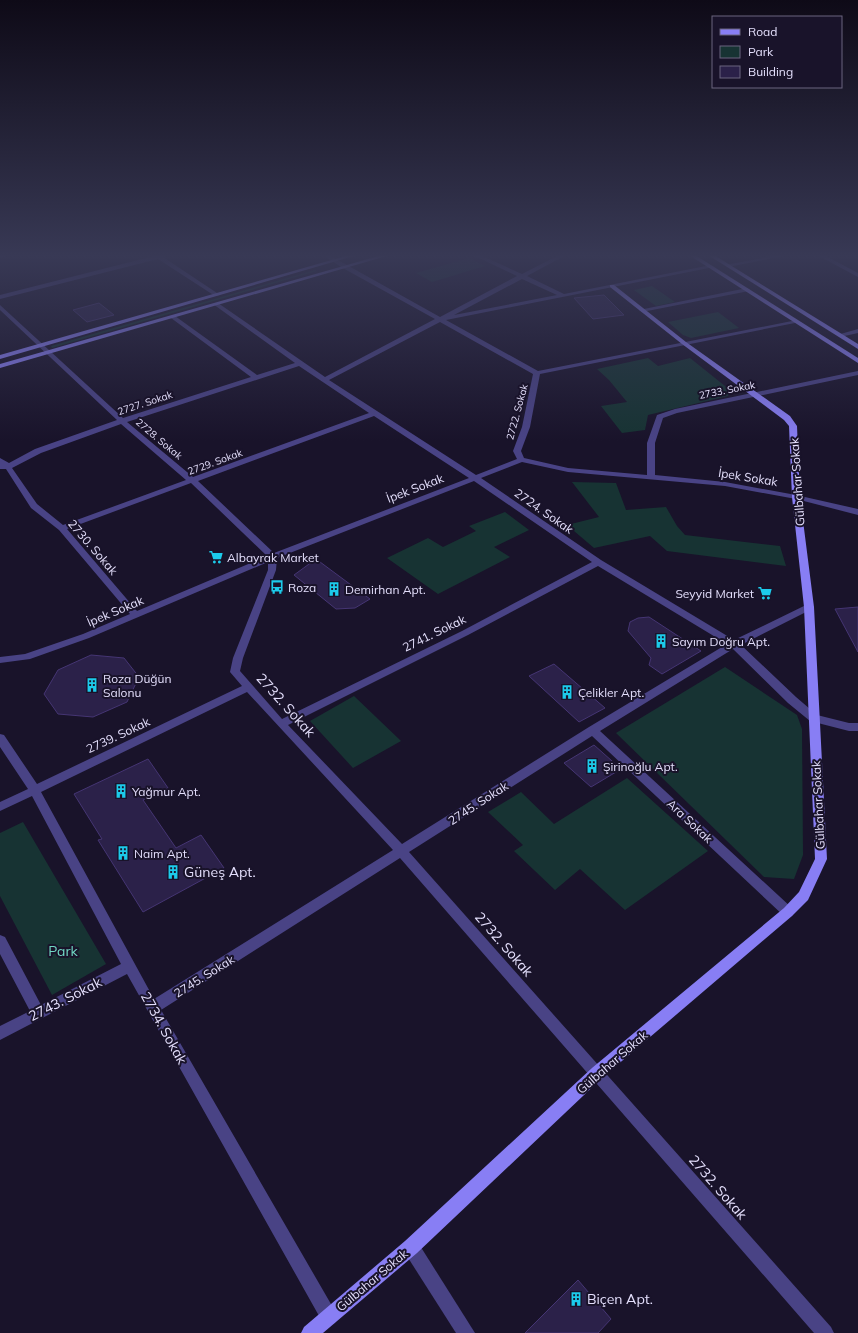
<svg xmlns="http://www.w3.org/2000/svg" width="858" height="1333" viewBox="0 0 858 1333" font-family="Mulish,sans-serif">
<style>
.green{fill:#173333}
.building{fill:#2b2149;stroke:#453573}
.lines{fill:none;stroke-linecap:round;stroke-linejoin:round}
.street{fill:#494385;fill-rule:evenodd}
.secondary{fill:#887ef4;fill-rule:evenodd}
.labels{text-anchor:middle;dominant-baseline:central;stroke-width:4;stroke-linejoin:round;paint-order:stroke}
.far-street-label{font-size:10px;fill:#e4dffc;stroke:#19132a}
.street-label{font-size:12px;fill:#e4dffc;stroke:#19132a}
.poi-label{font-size:12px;fill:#e4dffc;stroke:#19132a;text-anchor:start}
.near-street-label{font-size:14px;fill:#e4dffc;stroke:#19132a}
.near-poi-label{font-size:14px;fill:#e4dffc;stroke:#19132a;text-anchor:start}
.near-park-label{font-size:14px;fill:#70d7c3;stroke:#19132a}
</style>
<rect width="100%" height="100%" fill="#19132a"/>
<g class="green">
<path d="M469,258L485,266L432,282L416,273Z"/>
<path d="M315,270L317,271L52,348L51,346Z"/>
<path d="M652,286L675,302L656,306L634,290Z"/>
<path d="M718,312L739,328L691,338L683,335L668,322Z"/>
<path d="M648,358L658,366L690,358L730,390L728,396L648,415L645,430L622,433L601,406L627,402L609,380L597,369Z"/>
<path d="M572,482L616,483L626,510L666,507L677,526L685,535L780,546L786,566L667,551L650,536L594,548L567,525L599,517Z"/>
<path d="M505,512L529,530L494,547L510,557L438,594L387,558L428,538L443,547L476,531L469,526Z"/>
<path d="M725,667L797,715L802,729L803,855L794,879L764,877L616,733Z"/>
<path d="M354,696L401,741L353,768L310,721Z"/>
<path d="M627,778L708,851L625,910L580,869L555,890L514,851L523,845L488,812L521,792L554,824Z"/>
<path d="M23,822L106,964L52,995L0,896V833Z"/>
</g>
<g class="building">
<path d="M604,295L624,315L593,319L574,298Z"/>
<path d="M99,303L114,315L87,322L73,310Z"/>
<path d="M316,559L370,599L355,608L336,609L294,575Z"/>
<path d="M858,607V652L835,609Z"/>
<path d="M649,617L701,651L662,674L649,665L651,658L628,631L630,622L638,618Z"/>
<path d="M91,655L124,658L139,677L127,702L93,717L58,714L44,694L58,670Z"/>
<path d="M554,664L605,708L579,722L529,676Z"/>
<path d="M594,745L621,769L591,787L564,763Z"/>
<path d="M148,759L168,788L143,800L176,848L201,835L224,868L143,912L98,840L102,839L74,794Z"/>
<path d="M578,1280L611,1319L598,1333H525Z"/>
</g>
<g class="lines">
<g class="street">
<path d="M0,255H9L0,258Z"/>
<path d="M153,255H168L163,257L220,295L215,296L158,259L0,299V295L154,256Z"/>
<path d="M323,255H329L440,317L517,276L473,255H480L522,274L559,255H566L527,276L564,294L711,265L714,267L446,320L538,371L797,320L800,322L540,374L530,427L521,451L524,458L568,468L647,475V443L657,415L675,409L858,371V375L677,413L663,418L655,443V475L725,482L796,495L858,509V515L796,499L725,486L568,472L522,462L481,478L601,560L734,640L806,605H812L814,607L812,609L741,645L796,697L817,715L849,723H858V731H849L810,721L788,703L733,649L600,731L792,908L794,912L792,916L788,917L784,916L592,736L409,852L831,1327L834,1333H814L400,858L161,1010L335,1311L337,1317L335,1323L329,1325L323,1323L127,974L0,1040V1026L30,1011L0,954V935L5,937L41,1005L121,964L32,796L0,811V802L28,789L0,747V734L4,735L37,784L242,686L230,672L233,658L268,570V562L89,638L30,659L0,663V657L25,654L83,634L130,614L59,530L31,508L6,469H0V458L9,463L35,449L117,420L0,310V305L123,418L251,377L171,318V316H175L257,375L295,363L213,304L218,303L325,377L435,319L341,267ZM522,279L557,295L454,315ZM440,322L533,374L522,427L513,451L517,459L476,475L329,380ZM299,366L369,413L193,477L127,422ZM374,416L469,478L274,553L198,481ZM121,424L186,480L63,525L37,504L12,468L41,453ZM474,481L592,562L462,631L282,719L240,671L243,658L276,570L277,558ZM191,483L267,556L137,611L67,529ZM598,566L727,644L589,727L402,844L288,725L468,635ZM247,692L393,850L154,999L41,792Z"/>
<path d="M778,255H789L728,267L725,265Z"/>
<path d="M817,255H824L858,273V277Z"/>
<path d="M747,288L750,290L749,291L642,312L639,310Z"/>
<path d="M858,329V333L840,337L837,335Z"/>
<path d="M411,1239L417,1241L475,1333H456L405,1253L403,1247L405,1241Z"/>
</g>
<g class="secondary">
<path d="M349,255H357L0,359V355Z"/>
<path d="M382,255H390L0,368V364Z"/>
<path d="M689,255H695L858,358V363Z"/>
<path d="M708,255H714L858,344V349Z"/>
<path d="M610,285H614L686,342L790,416L797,426L800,497L814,607L827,859L808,900L792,916L602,1078L417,1253L323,1333H301L304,1327L405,1241L592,1068L784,908L799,892L815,859L804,607L792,497L789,426L784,420L682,344L610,287Z"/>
</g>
</g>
<linearGradient id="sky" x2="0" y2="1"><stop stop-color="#0e0a17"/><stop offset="0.58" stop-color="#383955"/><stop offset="1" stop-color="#383955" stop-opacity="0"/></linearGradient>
<rect width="858" height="441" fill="url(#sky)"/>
<defs>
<symbol id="supermarket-bare" viewBox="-9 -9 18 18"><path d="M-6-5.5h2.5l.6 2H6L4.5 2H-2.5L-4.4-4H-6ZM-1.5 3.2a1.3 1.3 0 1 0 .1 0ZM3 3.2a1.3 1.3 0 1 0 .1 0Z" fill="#1ccbeb" stroke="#19132a" stroke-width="2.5" paint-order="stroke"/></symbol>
<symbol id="bus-bare" viewBox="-9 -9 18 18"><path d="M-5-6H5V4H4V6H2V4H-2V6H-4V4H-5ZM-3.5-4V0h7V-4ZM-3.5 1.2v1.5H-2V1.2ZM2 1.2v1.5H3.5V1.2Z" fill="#1ccbeb" stroke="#19132a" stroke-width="2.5" paint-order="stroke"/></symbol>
<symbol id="building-bare" viewBox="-9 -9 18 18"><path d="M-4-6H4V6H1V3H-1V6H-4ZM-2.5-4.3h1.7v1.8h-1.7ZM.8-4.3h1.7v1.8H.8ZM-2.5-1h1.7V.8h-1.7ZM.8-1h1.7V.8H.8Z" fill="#1ccbeb" stroke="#19132a" stroke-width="2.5" paint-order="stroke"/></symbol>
</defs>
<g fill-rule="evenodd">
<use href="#supermarket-bare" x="206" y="547" width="20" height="20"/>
<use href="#bus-bare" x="267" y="577" width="20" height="20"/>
<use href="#building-bare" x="324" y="579" width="20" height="20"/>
<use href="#supermarket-bare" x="755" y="583" width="20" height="20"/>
<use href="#building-bare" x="651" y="631" width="20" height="20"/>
<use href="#building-bare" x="82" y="675" width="20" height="20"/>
<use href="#building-bare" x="557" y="682" width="20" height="20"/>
<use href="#building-bare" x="582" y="756" width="20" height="20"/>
<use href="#building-bare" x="111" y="781" width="20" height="20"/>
<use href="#building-bare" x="113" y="843" width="20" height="20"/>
<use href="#building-bare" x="163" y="862" width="20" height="20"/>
<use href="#building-bare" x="566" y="1289" width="20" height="20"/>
</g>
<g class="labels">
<g class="far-street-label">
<text transform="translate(727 390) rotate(-11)">2733. Sokak</text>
<text transform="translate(145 403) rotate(-18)">2727. Sokak</text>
<text transform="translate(517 412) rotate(-75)">2722. Sokak</text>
<text transform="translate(159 439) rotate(40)">2728. Sokak</text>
<text transform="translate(215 462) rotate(-20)">2729. Sokak</text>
</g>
<g class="street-label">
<text transform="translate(748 477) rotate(9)">İpek Sokak</text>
<text transform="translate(797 482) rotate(-94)">Gülbahar Sokak</text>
<text transform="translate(415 488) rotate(-21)">İpek Sokak</text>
<text transform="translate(544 511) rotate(35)">2724. Sokak</text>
<text transform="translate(93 547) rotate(49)">2730. Sokak</text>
<text transform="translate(115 611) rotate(-23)">İpek Sokak</text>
<text transform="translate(434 633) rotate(-26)">2741. Sokak</text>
<text transform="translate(118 735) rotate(-25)">2739. Sokak</text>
<text transform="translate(478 803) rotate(-33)">2745. Sokak</text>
<text transform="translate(818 805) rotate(-93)">Gülbahar Sokak</text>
<text transform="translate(690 821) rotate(43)">Ara Sokak</text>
<text transform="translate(204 976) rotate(-32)">2745. Sokak</text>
<text transform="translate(612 1062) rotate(-41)">Gülbahar Sokak</text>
<text transform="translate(372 1280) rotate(-40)">Gülbahar Sokak</text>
</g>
<g class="poi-label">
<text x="227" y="557">Albayrak Market</text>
<text x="288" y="587">Roza</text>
<text x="345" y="589">Demirhan Apt.</text>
<text x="754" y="593" text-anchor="end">Seyyid Market</text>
<text x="672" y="641">Sayım Doğru Apt.</text>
<text x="103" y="678">Roza Düğün<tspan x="103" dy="14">Salonu</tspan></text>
<text x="578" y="692">Çelikler Apt.</text>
<text x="603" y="766">Şirinoğlu Apt.</text>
<text x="132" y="791">Yağmur Apt.</text>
<text x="134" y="853">Naim Apt.</text>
</g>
<g class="near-street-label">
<text transform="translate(286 705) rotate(48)">2732. Sokak</text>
<text transform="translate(504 944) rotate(49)">2732. Sokak</text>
<text transform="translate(65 999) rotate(-27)">2743. Sokak</text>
<text transform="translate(164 1028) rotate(61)">2734. Sokak</text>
<text transform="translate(718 1187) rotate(49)">2732. Sokak</text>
</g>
<g class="near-poi-label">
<text x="184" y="872">Güneş Apt.</text>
<text x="587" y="1299">Biçen Apt.</text>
</g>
<g class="near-park-label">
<text x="63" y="951">Park</text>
</g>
</g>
<rect x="712" y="16" width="130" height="72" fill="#19132a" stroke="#6a657e"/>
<rect x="720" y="29" width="20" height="6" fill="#887ef4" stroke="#6a657e"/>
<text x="748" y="36" font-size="12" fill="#e4dffc">Road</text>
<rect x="720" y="46" width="20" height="12" fill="#173333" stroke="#6a657e"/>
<text x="748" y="56" font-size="12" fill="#e4dffc">Park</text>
<rect x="720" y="66" width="20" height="12" fill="#2b2149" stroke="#6a657e"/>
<text x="748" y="76" font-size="12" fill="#e4dffc">Building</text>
</svg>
